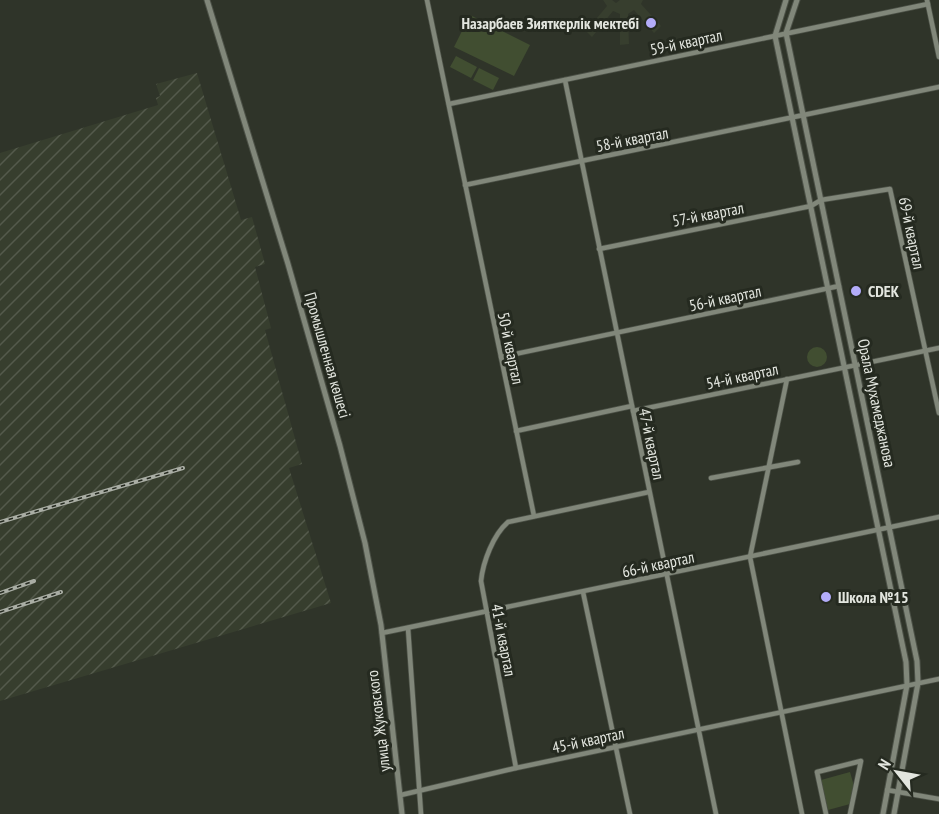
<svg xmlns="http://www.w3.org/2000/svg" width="939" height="814" viewBox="0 0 939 814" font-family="'PT Sans Narrow',sans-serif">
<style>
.built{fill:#373e2e}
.industrial{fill:url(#industrial-furrows)}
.green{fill:#414e31}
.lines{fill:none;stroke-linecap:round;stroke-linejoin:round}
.minor-casing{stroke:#4c5147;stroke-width:6}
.tertiary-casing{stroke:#4c5147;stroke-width:7}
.minor{stroke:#81877a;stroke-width:4.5}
.tertiary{stroke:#81877a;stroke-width:5}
.rail-casing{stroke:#a9ada4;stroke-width:4}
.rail{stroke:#252a20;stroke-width:1.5;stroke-dasharray:4.5;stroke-linecap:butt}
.poi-dot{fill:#b3acf9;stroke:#252a20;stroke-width:2}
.labels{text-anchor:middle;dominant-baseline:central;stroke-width:6;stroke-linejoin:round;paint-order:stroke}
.poi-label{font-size:16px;font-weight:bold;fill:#e3e6df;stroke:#252a20;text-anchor:start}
.street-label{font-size:16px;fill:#e3e6df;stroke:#252a20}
</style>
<defs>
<pattern id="industrial-furrows" width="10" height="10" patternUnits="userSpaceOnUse" patternTransform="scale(1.5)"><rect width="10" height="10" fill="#373e2e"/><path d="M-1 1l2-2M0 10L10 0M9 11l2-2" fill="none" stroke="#545a4c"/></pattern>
</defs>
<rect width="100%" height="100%" fill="#2f3429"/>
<path class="built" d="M603,0H612L616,3L620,0H643L641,4L661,26L654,33L634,10L628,14L629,44L620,45V14L613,11L592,37L586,31L607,6Z"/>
<path class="industrial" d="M197,73L241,220L252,217L265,264L255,267L271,328L265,330L302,464L289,468L331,603L0,701V153L158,105L156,98L160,96L156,84Z"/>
<g class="green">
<path d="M470,15L530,45L514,76L454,47Z"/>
<path d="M456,56L477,67L471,78L450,67Z"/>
<path d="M479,68L499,78L493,90L473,80Z"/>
<circle cx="817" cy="357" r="10"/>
<path d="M850,772L854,786L850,804L828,810L821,780Z"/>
</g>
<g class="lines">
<defs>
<g id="minor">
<path d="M427,0L534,516"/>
<path d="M927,0L939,57"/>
<path d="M565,80L716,814"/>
<path d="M449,104L928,4"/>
<path d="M465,185L939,87"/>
<path d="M599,249L811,206L821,200L890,189L939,413"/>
<path d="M501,357L839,286"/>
<path d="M787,379L750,557L802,814"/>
<path d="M633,411L939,348"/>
<path d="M516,431L632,406"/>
<path d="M711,478L798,462"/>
<path d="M583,592L630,814"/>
<path d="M408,628L421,814"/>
<path d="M382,633L939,517"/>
<path d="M516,768L481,581C483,562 493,535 508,522L649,492"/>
<path d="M887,790L939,799"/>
<path d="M401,795L516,768L939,679"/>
<path d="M826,814L817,772L861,761L850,814"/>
</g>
<g id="tertiary">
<path d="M207,0L288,264L340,446L365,543L381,625L402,814"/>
<path d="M786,0L775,36L906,662L907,685L883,814"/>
<path d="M797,0L786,33L917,661L918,683L894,814"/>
</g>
</defs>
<use href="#minor" class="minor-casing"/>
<use href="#tertiary" class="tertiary-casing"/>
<use href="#minor" class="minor"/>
<use href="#tertiary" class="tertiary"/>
<defs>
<g id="rail">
<path d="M0,522L183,468"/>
<path d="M0,593L34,581"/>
<path d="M0,612L61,592"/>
</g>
</defs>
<use href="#rail" class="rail-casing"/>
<use href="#rail" class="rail"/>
</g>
<g class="poi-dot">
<circle cx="651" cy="23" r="6"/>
<circle cx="856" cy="291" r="6"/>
<circle cx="826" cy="597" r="6"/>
</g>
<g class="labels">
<g class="poi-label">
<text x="639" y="23" text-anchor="end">Назарбаев Зияткерлік мектебі</text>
<text x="868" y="291">CDEK</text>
<text x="838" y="597">Школа №15</text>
</g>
<g class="street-label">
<text transform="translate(686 42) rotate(-12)">59-й квартал</text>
<text transform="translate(632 139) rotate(-11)">58-й квартал</text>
<text transform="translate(708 214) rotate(-11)">57-й квартал</text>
<text transform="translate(912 233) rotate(78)">69-й квартал</text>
<text transform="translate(725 298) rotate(-12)">56-й квартал</text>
<text transform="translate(511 348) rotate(78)">50-й квартал</text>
<text transform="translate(328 355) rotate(74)">Промышленная көшесі</text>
<text transform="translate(742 376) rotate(-12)">54-й квартал</text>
<text transform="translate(877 403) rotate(78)">Орала Мухамеджанова</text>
<text transform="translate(652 444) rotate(78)">47-й квартал</text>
<text transform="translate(658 564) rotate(-12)">66-й квартал</text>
<text transform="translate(504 640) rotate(79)">41-й квартал</text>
<text transform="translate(378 721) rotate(-97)">улица Жуковского</text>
<text transform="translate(588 740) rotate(-12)">45-й квартал</text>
</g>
</g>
<g transform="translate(897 772) rotate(301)" stroke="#252a20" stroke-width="4.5" paint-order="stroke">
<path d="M0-4.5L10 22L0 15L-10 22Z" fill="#e3e6df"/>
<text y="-9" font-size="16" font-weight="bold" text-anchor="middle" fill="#e3e6df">N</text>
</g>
</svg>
